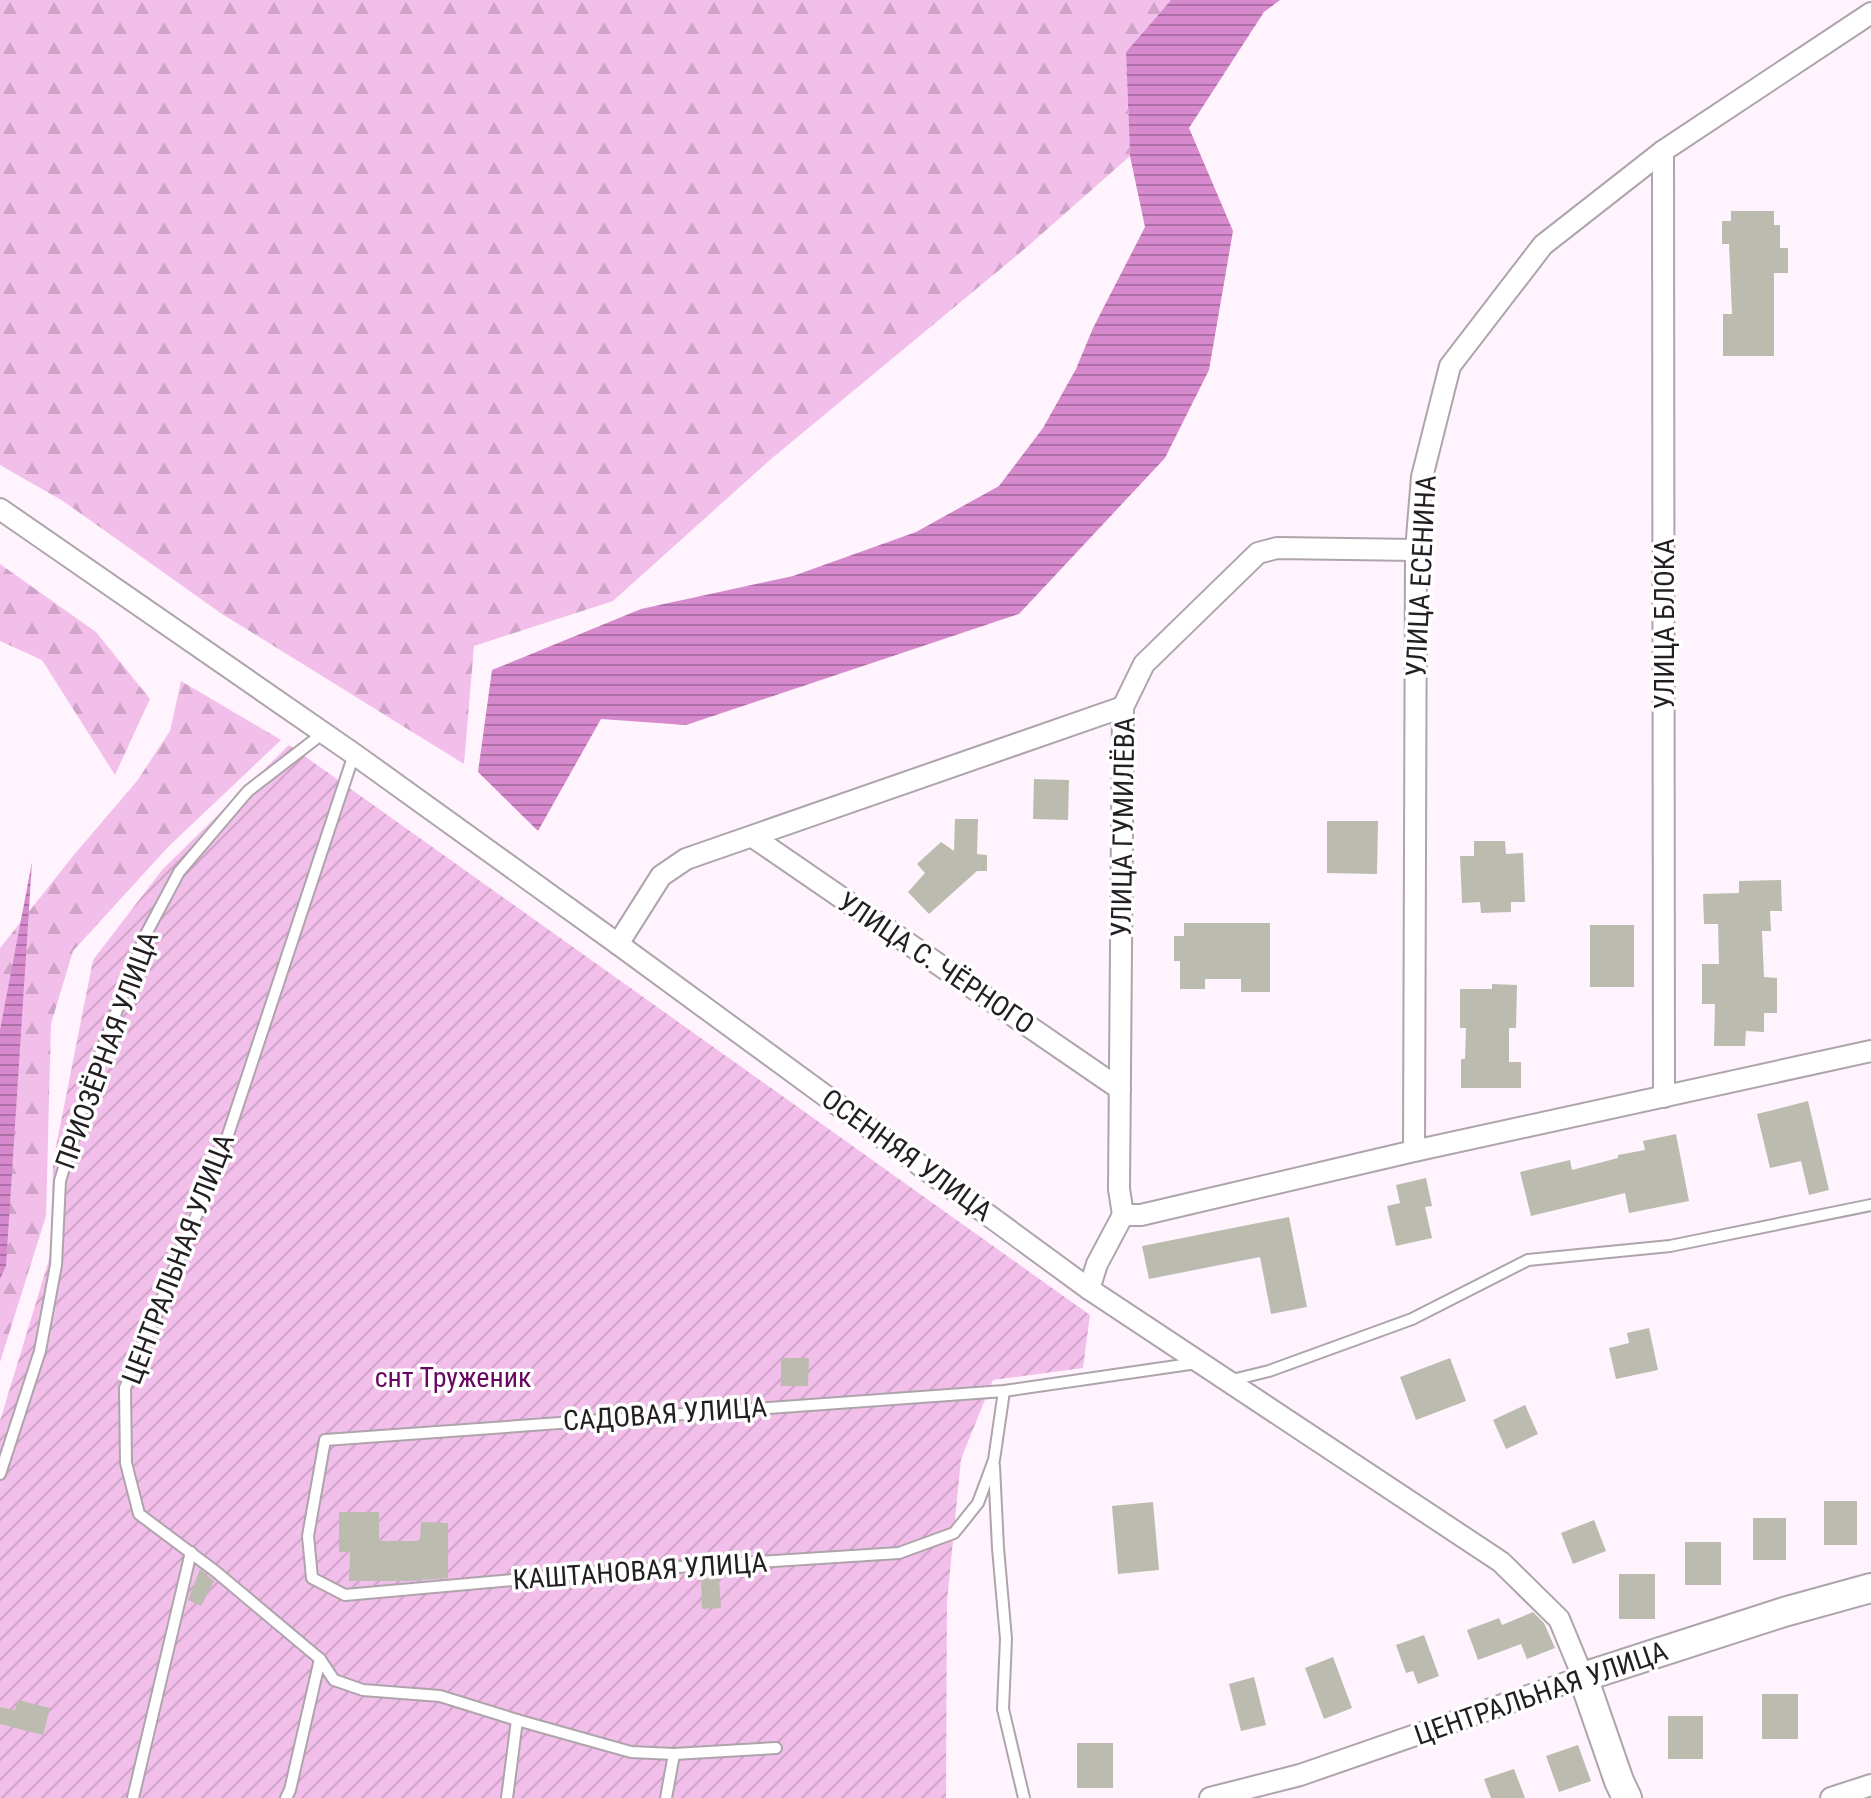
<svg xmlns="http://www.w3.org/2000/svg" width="1871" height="1798" viewBox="0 0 1871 1798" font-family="'Roboto Condensed',sans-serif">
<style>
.forest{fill:url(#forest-firs)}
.garden{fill:url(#garden-furrows)}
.water{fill:url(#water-rules)}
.building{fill:#bbbcaf}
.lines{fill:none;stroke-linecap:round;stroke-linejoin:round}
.lane-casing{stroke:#aea4ac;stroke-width:14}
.street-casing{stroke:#aea4ac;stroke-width:24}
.secondary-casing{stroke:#aea4ac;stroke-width:32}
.lane{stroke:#fff;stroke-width:10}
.street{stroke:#fff;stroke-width:20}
.secondary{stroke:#fff;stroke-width:28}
.labels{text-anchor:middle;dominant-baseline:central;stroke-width:7;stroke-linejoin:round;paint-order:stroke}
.street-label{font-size:28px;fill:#221e21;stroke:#fff}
.park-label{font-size:28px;fill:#680762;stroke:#fff}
</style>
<defs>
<pattern id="forest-firs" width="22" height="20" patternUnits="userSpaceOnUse" patternTransform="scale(2)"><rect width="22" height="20" fill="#f2bfea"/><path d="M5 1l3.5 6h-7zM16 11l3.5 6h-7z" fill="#cfa4c8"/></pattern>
<pattern id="garden-furrows" width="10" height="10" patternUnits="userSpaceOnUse" patternTransform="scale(2)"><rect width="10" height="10" fill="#f2bfea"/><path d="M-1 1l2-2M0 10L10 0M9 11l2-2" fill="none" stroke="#cfa4c8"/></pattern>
<pattern id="water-rules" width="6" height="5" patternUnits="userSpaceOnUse" patternTransform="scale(2)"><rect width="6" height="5" fill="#d68acd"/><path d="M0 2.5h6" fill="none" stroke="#ad70a6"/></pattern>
</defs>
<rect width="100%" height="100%" fill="#fff3fd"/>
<g class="forest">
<path d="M0,0H1171L1126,52L1130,156L1027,247L771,459L613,601L474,646L464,764L222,614L63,501L0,465Z"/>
<path d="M0,564L96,632L150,699L115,775L42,660L0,641Z"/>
<path d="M181,681L281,740L169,846L73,951L51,1024L46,1216L0,1362V948L73,856L137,781L170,731Z"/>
</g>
<path class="garden" d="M289,745L1090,1315L1083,1368L993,1380L961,1459L947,1602L946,1798H0V1421L51,1253L53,1162L93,960L162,870Z"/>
<g class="water">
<path d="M1171,0H1280L1264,12L1189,128L1233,231L1209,370L1165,458L1019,614L686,725L601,719L538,831L478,772L492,670L641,609L793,576L916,532L999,486L1043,428L1076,369L1093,328L1145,227L1130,156L1126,52Z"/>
<path d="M32,862L6,1266L0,1279V1030Z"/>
</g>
<g class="building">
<path d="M1731,211H1774V225H1780V248H1788V273H1774V356H1723V314H1732L1729,244H1722V221H1731Z"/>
<path d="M1034,779L1069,780L1068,820L1033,819Z"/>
<path d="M955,819H978L977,854L987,855V871H977L929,914L908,892L925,873L917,864L941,842L954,851Z"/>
<path d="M1327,821H1378L1377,874L1327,873Z"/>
<path d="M1474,841H1505L1506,854L1523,853L1525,902H1511V912L1481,913L1480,902L1462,903L1460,856H1474Z"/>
<path d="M1781,880L1782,911H1770L1771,931H1762L1764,977L1777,978V1013H1764V1032L1746,1031L1745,1046H1714L1715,1004H1702V964H1719L1718,924H1704L1703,894L1739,893V881Z"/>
<path d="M1184,923H1270V992H1241V979H1205V989H1180V961H1174V936H1184Z"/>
<rect x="1590" y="925" width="44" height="62"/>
<path d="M1492,984L1517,985L1516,1028H1509V1062H1521V1088H1461V1059H1465L1466,1028H1460V989H1492Z"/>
<path d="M1808,1101L1829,1190L1809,1195L1801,1161L1770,1168L1757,1114Z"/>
<path d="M1676,1134L1689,1201L1629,1213L1625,1193L1531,1216L1520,1172L1570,1160L1572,1170L1618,1158V1155L1645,1150L1643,1141Z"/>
<path d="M1426,1178L1432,1206L1425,1207L1432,1238L1396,1246L1387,1206L1400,1203L1396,1185Z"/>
<path d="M1289,1217L1307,1307L1271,1314L1260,1257L1149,1279L1142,1246Z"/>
<path d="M1649,1328L1658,1370L1616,1379L1609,1348L1629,1343L1627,1333Z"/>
<path d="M781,1358H809L808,1386H781Z"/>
<path d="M1450,1358L1466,1401L1416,1420L1400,1377Z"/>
<path d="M1525,1405L1538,1434L1506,1449L1493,1420Z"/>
<rect x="1824" y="1501" width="33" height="44"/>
<path d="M1153,1502L1159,1570L1118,1574L1112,1506Z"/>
<path d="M339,1512H379V1541H420L421,1522L448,1523V1578L408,1581H349L350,1552H339Z"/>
<rect x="1753" y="1518" width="33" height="42"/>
<path d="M1594,1520L1606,1551L1573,1564L1561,1533Z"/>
<rect x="1685" y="1542" width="36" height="43"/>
<path d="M200,1569L214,1581L201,1606L188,1600Z"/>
<rect x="1619" y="1574" width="36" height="45"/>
<path d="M719,1578L721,1608L702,1609L701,1579Z"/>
<path d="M1533,1612L1544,1623L1555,1648L1527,1659L1521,1644L1478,1660L1467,1630L1499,1618L1502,1625Z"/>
<path d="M1424,1635L1439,1676L1418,1684L1413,1671L1406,1673L1396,1645Z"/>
<path d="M1333,1657L1352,1708L1324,1719L1305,1668Z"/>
<path d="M1254,1677L1266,1725L1241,1731L1229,1684Z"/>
<rect x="1762" y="1694" width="36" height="45"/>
<path d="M18,1700L50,1708L43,1735L0,1724V1707L15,1710Z"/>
<rect x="1668" y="1716" width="35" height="43"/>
<rect x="1077" y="1743" width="36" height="45"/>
<path d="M1578,1745L1591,1781L1559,1792L1546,1756Z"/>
<path d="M1514,1769L1525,1798H1491L1484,1779Z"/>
</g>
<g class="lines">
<defs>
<g id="lane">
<path d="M354,754L222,1153L125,1388L126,1463L139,1514L215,1571L320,1659L334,1680L363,1690L440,1696L517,1720L631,1752L674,1754L776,1748"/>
<path d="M1228,1381L1269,1371L1412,1319L1528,1260L1670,1246L1871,1205"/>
<path d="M1004,1391L994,1460L978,1503L954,1533L899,1553L601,1572L345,1595L312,1578L308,1536L325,1440L1004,1391L1197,1363"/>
<path d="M994,1466L998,1548L1006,1639L1003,1709L1024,1798"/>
<path d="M0,1474L40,1351L56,1265L60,1181L89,1084L145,936L179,872L248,791L322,734"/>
<path d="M133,1798L191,1552"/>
<path d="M286,1798L290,1790L320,1659"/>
<path d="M507,1798L517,1720"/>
<path d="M666,1798L674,1754"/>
</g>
<g id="street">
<path d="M1663,151L1664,1097"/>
<path d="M0,509L354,754L618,944L1089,1289L1501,1562L1559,1619L1583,1677L1300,1775L1210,1798"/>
<path d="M753,837L1120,1089"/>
<path d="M618,944L661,876L686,859L1123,707"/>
<path d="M1414,1151L1416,550L1422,477L1450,366L1543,245L1663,151L1871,13"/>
<path d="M1123,1215L1119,1189L1123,707L1144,664L1258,553L1277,548L1416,550"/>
<path d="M1123,1215H1141L1414,1151L1871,1051"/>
<path d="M1089,1289L1097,1264L1123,1215"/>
<path d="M1831,1798L1871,1785"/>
</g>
<path id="secondary" d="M1627,1798L1619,1781L1583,1677L1784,1612L1871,1588"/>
</defs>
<use href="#lane" class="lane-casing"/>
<use href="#street" class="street-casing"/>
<use href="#secondary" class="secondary-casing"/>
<use href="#lane" class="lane"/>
<use href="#street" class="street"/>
<use href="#secondary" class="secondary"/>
</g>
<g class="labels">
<g class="street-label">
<text transform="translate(1421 576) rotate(-87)">УЛИЦА ЕСЕНИНА</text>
<text transform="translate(1664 624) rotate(-90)">УЛИЦА БЛОКА</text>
<text transform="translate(1123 827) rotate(-89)">УЛИЦА ГУМИЛЁВА</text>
<text transform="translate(936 963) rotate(34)">УЛИЦА С. ЧЁРНОГО</text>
<text transform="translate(107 1050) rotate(-70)">ПРИОЗЁРНАЯ УЛИЦА</text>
<text transform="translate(907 1155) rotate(36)">ОСЕННЯЯ УЛИЦА</text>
<text transform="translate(178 1259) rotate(-69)">ЦЕНТРАЛЬНАЯ УЛИЦА</text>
<text transform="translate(665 1414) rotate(-4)">САДОВАЯ УЛИЦА</text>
<text transform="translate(640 1571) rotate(-4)">КАШТАНОВАЯ УЛИЦА</text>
<text transform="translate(1541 1693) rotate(-19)">ЦЕНТРАЛЬНАЯ УЛИЦА</text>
</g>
<g class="park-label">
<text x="453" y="1377">снт Труженик</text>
</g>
</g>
</svg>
